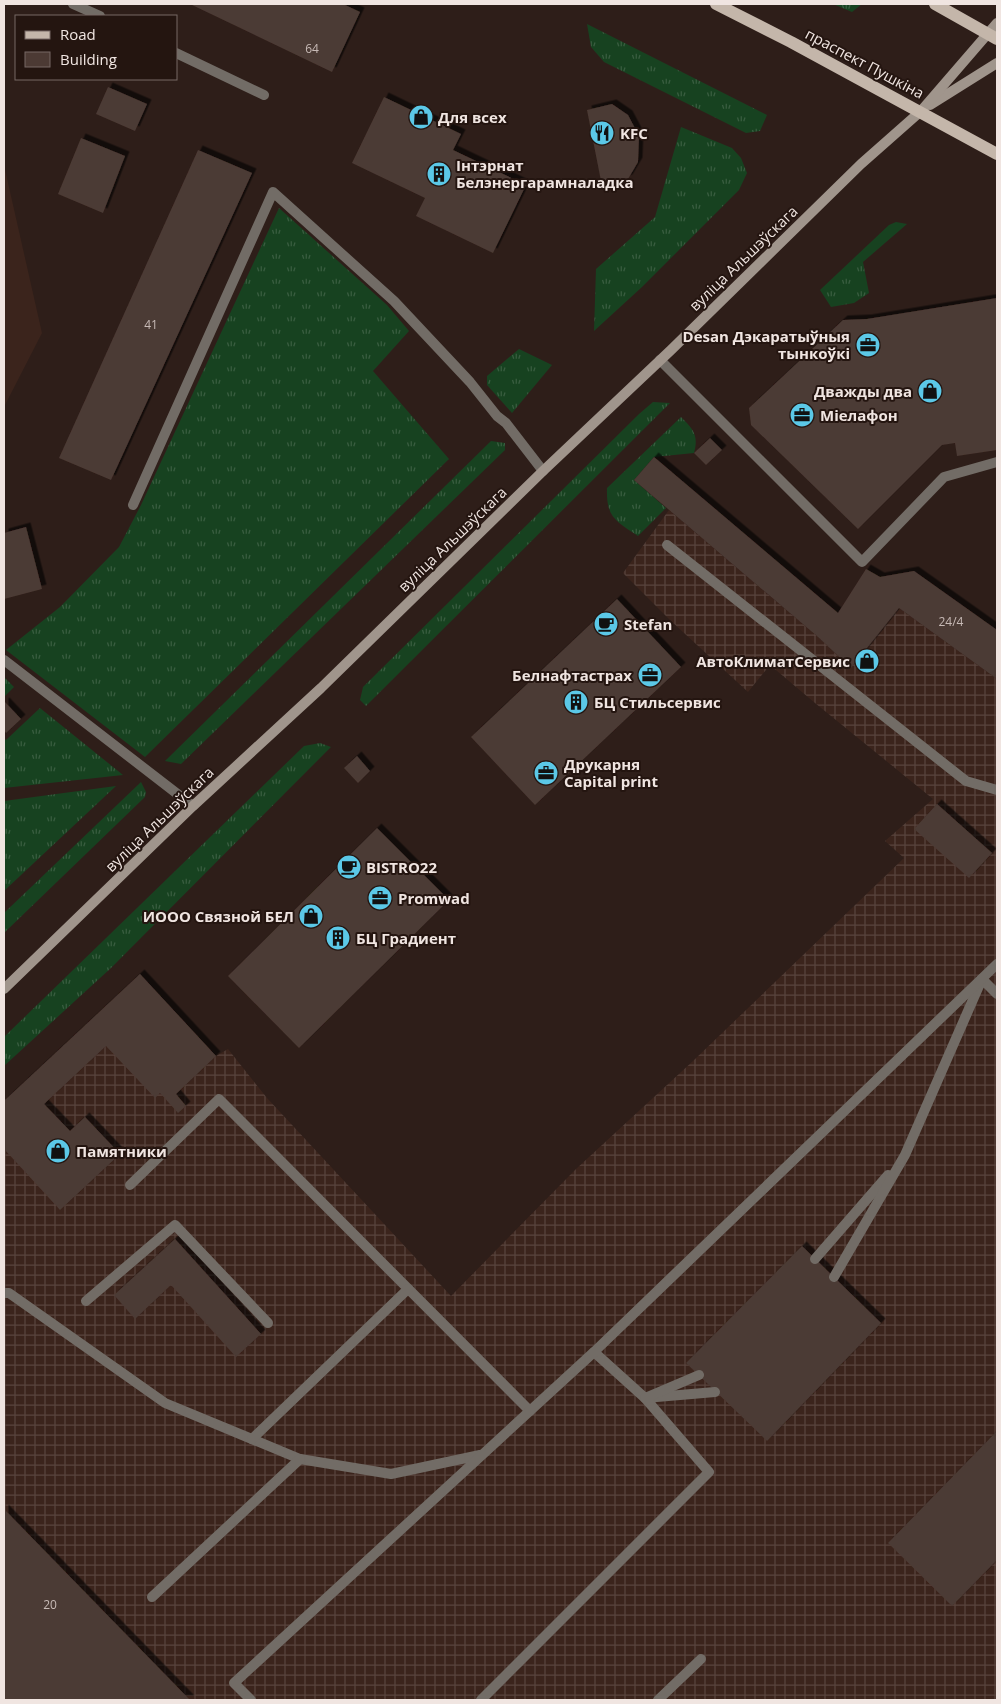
<svg xmlns="http://www.w3.org/2000/svg" width="1001" height="1704" viewBox="0 0 1001 1704" font-family="'Open Sans',sans-serif">
<style>
.built{fill:#3b241c}
.industrial{fill:url(#industrial-grid)}
.grass{fill:url(#grass-tufts)}
.building{fill:#4c3a34;filter:url(#shadow)}
.lines{fill:none;stroke-linecap:round;stroke-linejoin:round}
.lane{stroke:#726c66;stroke-width:10}
.secondary{stroke:#a0958c;stroke-width:10}
.primary{stroke:#c4b6aa;stroke-width:12}
.labels{text-anchor:middle;dominant-baseline:central;stroke-width:4;stroke-linejoin:round;paint-order:stroke}
.number-label{font-size:12px;fill:#c7bab6}
.street-label{font-size:15px;fill:#f0e5e1;stroke:#241510}
.poi-label{font-size:15px;font-weight:bold;fill:#f0e5e1;stroke:#241510;text-anchor:start}
</style>
<defs>
<pattern id="industrial-grid" width="8" height="8" patternUnits="userSpaceOnUse" patternTransform="scale(1.25)"><rect width="8" height="8" fill="#3b241c"/><path d="M0 4h8M4 0v8" fill="none" stroke="#58443d"/></pattern>
<pattern id="grass-tufts" width="24" height="20" patternUnits="userSpaceOnUse" patternTransform="scale(1.25)"><rect width="24" height="20" fill="#174220"/><path d="M3 7l-1-3M5 7V3M7 7l1-3M15 17l-1-3M17 17v-4M19 17l1-3" fill="none" stroke="#395d40"/></pattern>
<filter id="shadow"><feDropShadow dx="4.5" dy="-4.5" stdDeviation="0" flood-color="#0009"/></filter>
</defs>
<rect width="100%" height="100%" fill="#2e1e19"/>
<path class="built" d="M4,165L42,333L4,407Z"/>
<path class="industrial" d="M669,510L818,637L851,668L899,608L997,679V1700H4V1101L140,974L216,1056L228,1049L267,1098L451,1296L576,1169L693,1061L904,858L885,841L933,799L815,703L770,665L748,692L671,621L623,573Z"/>
<g class="grass">
<path d="M833,4H862L852,12Z"/>
<path d="M587,24L767,115L760,131L746,133L604,62L591,47Z"/>
<path d="M681,127L732,148L741,158L747,173L739,190L642,287L594,331L596,269L655,217Z"/>
<path d="M279,208L387,305L409,331L373,371L449,459L145,757L6,650L60,607L119,547L141,505Z"/>
<path d="M896,222L907,224L863,262L869,293L854,303L831,307L820,290L889,225Z"/>
<path d="M519,349L552,365L512,413L487,385V376Z"/>
<path d="M653,402L670,403L366,706L360,700L363,687L639,414Z"/>
<path d="M681,417C693,429 699,435 694,453L654,457L634,480L666,508L638,536C616,521 606,518 607,488Z"/>
<path d="M491,441L505,443V450L181,764L165,761Z"/>
<path d="M4,677L14,687L4,697Z"/>
<path d="M40,708L123,775L4,788V738L6,740Z"/>
<path d="M320,743L331,747L111,968L4,1066V1037L304,746Z"/>
<path d="M141,782L146,792L145,797L4,933V913Z"/>
<path d="M116,786L4,891V801Z"/>
</g>
<g class="building">
<path d="M190,4H343L360,12L332,72Z"/>
<path d="M108,87L147,104L135,131L96,114Z"/>
<path d="M384,97L461,134L453,150L526,185L493,253L416,216L425,198L352,163Z"/>
<path d="M612,104L628,115L639,136L638,162L628,179L602,186L587,110Z"/>
<path d="M81,138L125,156L103,213L58,194Z"/>
<path d="M198,150L252,173L111,480L59,458Z"/>
<path d="M997,298V450L957,456L955,443L942,445L858,529L751,425L749,408L843,320L867,319Z"/>
<path d="M710,438L722,450L706,465L694,453Z"/>
<path d="M654,457L838,613L866,569L880,577L914,571L997,630V679L899,608L851,668L818,637L634,480Z"/>
<path d="M26,527L42,589L4,599V533Z"/>
<path d="M617,599L681,667L535,805L471,737Z"/>
<path d="M5,702L21,719L6,733L4,730V703Z"/>
<path d="M357,756L370,771L358,783L344,768Z"/>
<path d="M937,804L992,853L969,878L914,829Z"/>
<path d="M377,828L449,900L299,1048L228,976Z"/>
<path d="M140,974L216,1056L176,1094L186,1106L178,1113L160,1093L155,1098L106,1046L44,1104L70,1131L85,1117L120,1154L60,1210L4,1149V1101Z"/>
<path d="M175,1239L261,1334L236,1357L171,1285L135,1319L114,1295Z"/>
<path d="M802,1246L881,1323L767,1441L686,1363Z"/>
<path d="M997,1431V1560L952,1606L888,1543Z"/>
<path d="M4,1509L190,1700H4Z"/>
</g>
<g class="lines">
<g class="lane">
<path d="M73,4L100,16"/>
<path d="M176,53L264,95"/>
<path d="M660,360L862,562L944,477L997,462"/>
<path d="M133,505L273,192L394,301L470,382L497,416L506,423L543,471"/>
<path d="M667,545L966,781L997,790"/>
<path d="M4,660L193,806"/>
<path d="M130,1185L219,1099L530,1411"/>
<path d="M815,1259L888,1175"/>
<path d="M834,1277L905,1155L982,979L997,994"/>
<path d="M4,1293H9L165,1403L300,1459L391,1474L480,1455"/>
<path d="M86,1301L175,1225L268,1323"/>
<path d="M594,1352L645,1398L715,1392"/>
<path d="M252,1439L408,1289"/>
<path d="M152,1597L300,1459"/>
<path d="M251,1700L234,1683L594,1352L997,964"/>
<path d="M481,1700L709,1472L645,1398L699,1375"/>
<path d="M658,1700L701,1659"/>
</g>
<g class="secondary">
<path d="M930,105L997,63"/>
<path d="M4,989L193,806L321,688L543,471L671,350L861,164L921,111L997,23"/>
</g>
<g class="primary">
<path d="M716,4L791,42L997,154"/>
<path d="M935,4L997,39"/>
</g>
</g>
<defs>
<symbol id="shop-disc" viewBox="-11 -11 22 22"><circle r="9.5" fill="#5bc8e7" stroke="#241510"/><path d="M-5-2.5h2.3a2.7 3.5 0 0 1 5.4 0H5L5.5 6h-11ZM-1.5-2.5h3a1.5 2.3 0 0 0-3 0Z" fill="#111"/></symbol>
<symbol id="restaurant-disc" viewBox="-11 -11 22 22"><circle r="9.5" fill="#5bc8e7" stroke="#241510"/><path d="M-5-6h1v4h1v-4h1v4h1v-4h1v5L-1.5 .5V6h-2V.5L-5-1ZM5-6V6H3V1.5H1.5Q1.5-4 5-6Z" fill="#111"/></symbol>
<symbol id="building-disc" viewBox="-11 -11 22 22"><circle r="9.5" fill="#5bc8e7" stroke="#241510"/><path d="M-4-6H4V6H1V3H-1V6H-4ZM-2.5-4.3h1.7v1.8h-1.7ZM.8-4.3h1.7v1.8H.8ZM-2.5-1h1.7V.8h-1.7ZM.8-1h1.7V.8H.8Z" fill="#111"/></symbol>
<symbol id="office-disc" viewBox="-11 -11 22 22"><circle r="9.5" fill="#5bc8e7" stroke="#241510"/><path d="M-6-3h4V-5.5h4V-3h4V5H-6ZM-1-4.5V-3h2v-1.5ZM-6 0V1H6V0Z" fill="#111"/></symbol>
<symbol id="cafe-disc" viewBox="-11 -11 22 22"><circle r="9.5" fill="#5bc8e7" stroke="#241510"/><path d="M-5.5-4.5H6V0H3Q3 3.5 0 3.5H-2.5Q-5.5 3.5-5.5 0ZM3-3.2v2h1.7v-2ZM-6 4.5H4V6H-6Z" fill="#111"/></symbol>
</defs>
<g fill-rule="evenodd">
<use href="#shop-disc" x="407" y="103" width="28" height="28"/>
<use href="#restaurant-disc" x="588" y="119" width="28" height="28"/>
<use href="#building-disc" x="425" y="160" width="28" height="28"/>
<use href="#office-disc" x="854" y="331" width="28" height="28"/>
<use href="#shop-disc" x="916" y="377" width="28" height="28"/>
<use href="#office-disc" x="788" y="401" width="28" height="28"/>
<use href="#cafe-disc" x="592" y="610" width="28" height="28"/>
<use href="#shop-disc" x="853" y="647" width="28" height="28"/>
<use href="#office-disc" x="636" y="661" width="28" height="28"/>
<use href="#building-disc" x="562" y="688" width="28" height="28"/>
<use href="#office-disc" x="532" y="759" width="28" height="28"/>
<use href="#cafe-disc" x="335" y="853" width="28" height="28"/>
<use href="#office-disc" x="366" y="884" width="28" height="28"/>
<use href="#shop-disc" x="297" y="902" width="28" height="28"/>
<use href="#building-disc" x="324" y="924" width="28" height="28"/>
<use href="#shop-disc" x="44" y="1137" width="28" height="28"/>
</g>
<g class="labels">
<g class="number-label">
<text x="312" y="48">64</text>
<text x="151" y="324">41</text>
<text x="951" y="621">24/4</text>
<text x="50" y="1604">20</text>
</g>
<g class="street-label">
<text transform="translate(865 63) rotate(28)">праспект Пушкіна</text>
<text transform="translate(743 258) rotate(-44)">вуліца Альшэўскага</text>
<text transform="translate(452 539) rotate(-44)">вуліца Альшэўскага</text>
<text transform="translate(159 819) rotate(-44)">вуліца Альшэўскага</text>
</g>
<g class="poi-label">
<text x="438" y="117">Для всех</text>
<text x="620" y="133">KFC</text>
<text x="456" y="165">Інтэрнат<tspan x="456" dy="17">Белэнергарамналадка</tspan></text>
<text x="850" y="336" text-anchor="end">Desan Дэкаратыўныя<tspan x="850" dy="17">тынкоўкі</tspan></text>
<text x="912" y="391" text-anchor="end">Дважды два</text>
<text x="820" y="415">Міелафон</text>
<text x="624" y="624">Stefan</text>
<text x="850" y="661" text-anchor="end">АвтоКлиматСервис</text>
<text x="632" y="675" text-anchor="end">Белнафтастрах</text>
<text x="594" y="702">БЦ Стильсервис</text>
<text x="564" y="764">Друкарня<tspan x="564" dy="17">Capital print</tspan></text>
<text x="366" y="867">BISTRO22</text>
<text x="398" y="898">Promwad</text>
<text x="294" y="916" text-anchor="end">ИООО Связной БЕЛ</text>
<text x="356" y="938">БЦ Градиент</text>
<text x="76" y="1151">Памятники</text>
</g>
</g>
<rect width="1001" height="1704" fill="none" stroke="#f0e5e1" stroke-width="10"/>
<rect x="15" y="15" width="162" height="65" fill="#241510" stroke="#766864"/>
<rect x="25" y="31" width="25" height="8" fill="#c4b6aa" stroke="#766864"/>
<text x="60" y="40" font-size="15" fill="#f0e5e1">Road</text>
<rect x="25" y="52" width="25" height="15" fill="#4c3a34" stroke="#766864"/>
<text x="60" y="65" font-size="15" fill="#f0e5e1">Building</text>
</svg>
